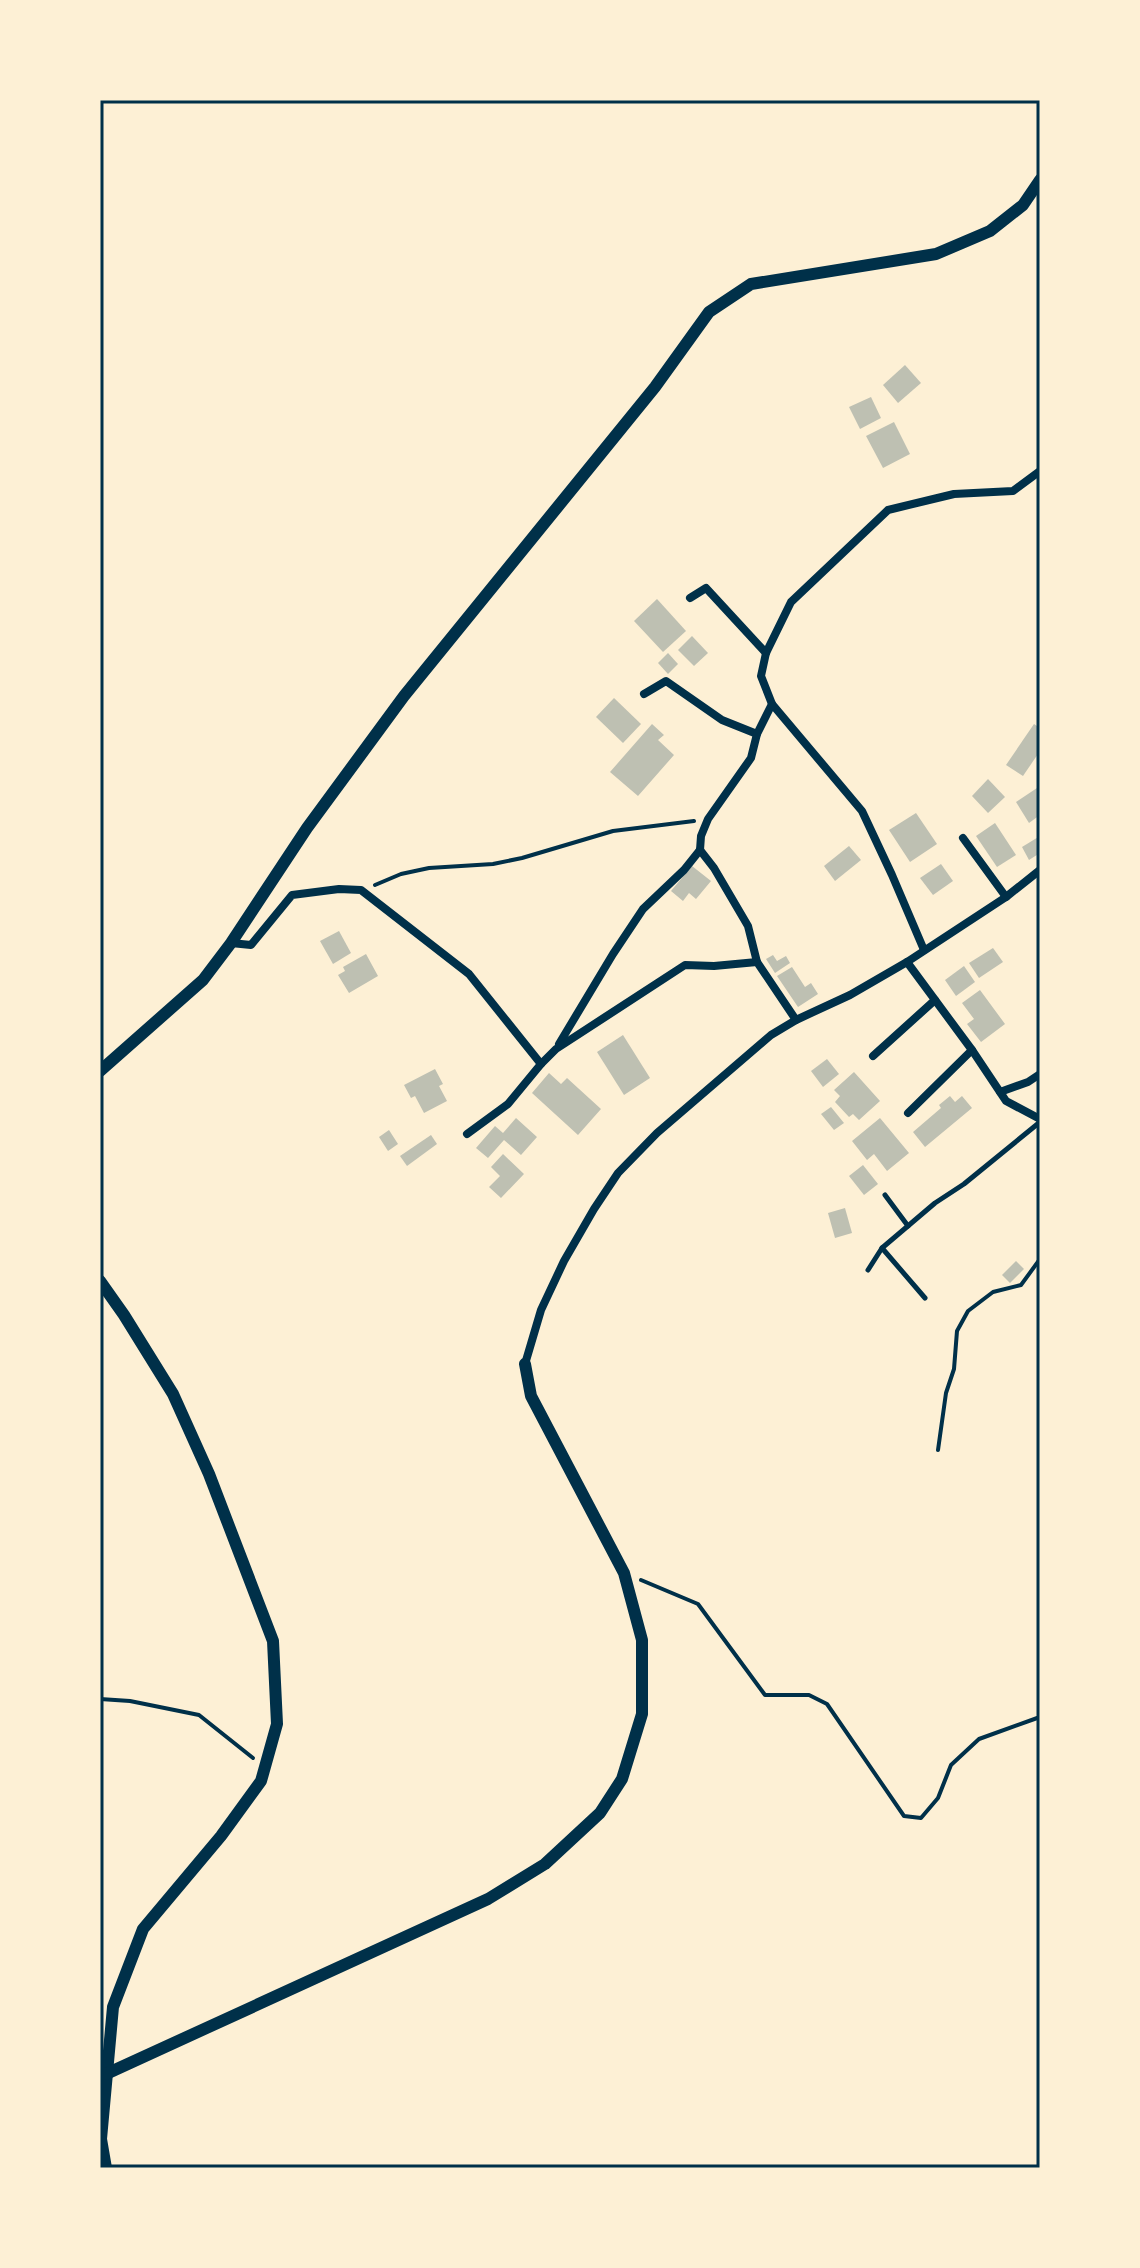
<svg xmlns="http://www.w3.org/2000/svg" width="1140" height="2268" viewBox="0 0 1140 2268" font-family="Quicksand,sans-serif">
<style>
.building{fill:#bec0b2}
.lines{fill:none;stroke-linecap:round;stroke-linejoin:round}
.path{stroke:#003049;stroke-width:4}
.service{stroke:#003049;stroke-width:5}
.minor{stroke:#003049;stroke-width:8}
.tertiary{stroke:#003049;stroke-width:12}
.neatline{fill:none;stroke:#003049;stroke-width:3}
</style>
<rect width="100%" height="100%" fill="#fdf0d5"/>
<g class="building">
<path d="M905,365L921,383L898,403L883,385Z"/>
<path d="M871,397L881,418L860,429L849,407Z"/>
<path d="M894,422L910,454L883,468L866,436Z"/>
<path d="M657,599L686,631L663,652L634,621Z"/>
<path d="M692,636L708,653L694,666L678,650Z"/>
<path d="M668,653L678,664L668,674L658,663Z"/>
<path d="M614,698L641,724L623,743L596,717Z"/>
<path d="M652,724L664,735L658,740L674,755L638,796L610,772Z"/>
<path d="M1034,724L1040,728V751L1023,776L1006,765Z"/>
<path d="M988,779L1005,797L988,813L972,796Z"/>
<path d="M1040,786V815L1029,823L1016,802Z"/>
<path d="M916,813L937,844L910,862L889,830Z"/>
<path d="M995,823L1016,855L997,867L976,836Z"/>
<path d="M1040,836V853L1029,860L1022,847Z"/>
<path d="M849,846L861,860L835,881L824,866Z"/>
<path d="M941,864L953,881L933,895L920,878Z"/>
<path d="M692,866L711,881L696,899L689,893L683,901L671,891Z"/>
<path d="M339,931L351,953L333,964L320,941Z"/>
<path d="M993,948L1003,962L979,978L969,963Z"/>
<path d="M366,954L378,976L349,993L338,975L345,971L343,967Z"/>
<path d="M773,955L777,961L786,956L790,963L775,973L766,959Z"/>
<path d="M964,966L975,982L956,996L945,980Z"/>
<path d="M792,967L805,987L811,983L818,994L798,1007L777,976Z"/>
<path d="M980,990L1005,1024L981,1042L967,1024L974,1019L962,1003Z"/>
<path d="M623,1035L650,1078L624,1095L597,1052Z"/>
<path d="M827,1059L839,1074L823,1087L811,1071Z"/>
<path d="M435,1069L443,1084L439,1086L447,1101L424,1113L415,1096L411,1098L404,1085Z"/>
<path d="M854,1072L880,1101L859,1120L853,1114L849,1117L835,1102L840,1096L834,1090Z"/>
<path d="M549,1073L561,1084L567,1078L601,1109L578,1135L532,1093Z"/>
<path d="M950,1096L955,1102L962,1096L972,1108L925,1147L913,1132L941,1108L939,1105Z"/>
<path d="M831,1107L844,1123L834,1130L821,1114Z"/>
<path d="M516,1118L537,1137L521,1155L504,1140L488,1158L476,1148L495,1126L503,1133Z"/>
<path d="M880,1118L909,1153L887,1171L874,1154L867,1160L852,1141Z"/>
<path d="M389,1130L398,1144L388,1151L379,1137Z"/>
<path d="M431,1135L437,1144L407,1166L400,1156Z"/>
<path d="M503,1154L524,1174L501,1198L489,1187L500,1176L491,1167Z"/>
<path d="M863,1165L878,1184L864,1195L849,1176Z"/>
<path d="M845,1208L852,1233L835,1238L828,1213Z"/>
<path d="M1016,1261L1024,1269L1010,1283L1002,1275Z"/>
</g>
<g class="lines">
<g class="path">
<path d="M375,885L401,874L429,868L493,864L522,858L613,831L694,821"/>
<path d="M938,1450L946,1393L954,1369L957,1331L968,1311L993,1292L1021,1285L1040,1259"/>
<path d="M641,1580L698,1604L765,1695H809L827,1704L904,1816L921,1818L938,1798L951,1765L979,1739L1040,1717"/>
<path d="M100,1699L130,1701L199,1715L253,1758"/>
</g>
<g class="service">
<path d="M885,1195L908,1226"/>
<path d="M882,1248L925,1298"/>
<path d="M868,1270L882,1248L935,1203L964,1184L1040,1122"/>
</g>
<g class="minor">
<path d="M690,598L706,588L766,653"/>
<path d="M644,694L666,681L722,720L757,734"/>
<path d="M963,838L1006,897"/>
<path d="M700,850L714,868L748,926L757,962"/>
<path d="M231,943L251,945L292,895L339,889L361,890L469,974L541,1064"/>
<path d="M924,950L892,875L862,811L772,704L761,676L766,653L791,602L888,510L954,494L1013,491L1040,471"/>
<path d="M907,962L972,1050L1006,1101L1040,1119"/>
<path d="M559,1044L613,954L643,909L684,870L700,850L701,836L708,819L751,758L757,734L772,704"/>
<path d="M873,1056L935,1000"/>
<path d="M1000,1092L1028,1082L1040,1074"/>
<path d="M908,1113L972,1050"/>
<path d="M467,1134L508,1104L541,1064L556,1049L685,965L714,966L757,962L796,1020"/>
<path d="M525,1364L541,1310L564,1261L594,1209L618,1173L657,1133L771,1035L796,1020L850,995L907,962L1006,897L1040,870"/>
</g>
<g class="tertiary">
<path d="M100,1071L203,980L231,943L307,828L404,696L655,387L709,312L751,284L936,254L990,231L1023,205L1040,180"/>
<path d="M100,1281L124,1315L173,1394L209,1474L273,1641L277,1724L261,1781L221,1836L143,1929L113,2007L101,2139L106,2168"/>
<path d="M106,2074L488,1899L545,1864L600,1813L622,1779L642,1714V1640L624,1573L531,1396L525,1364"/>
</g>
</g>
<rect width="1140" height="2268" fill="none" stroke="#fdf0d5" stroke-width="204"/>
<rect x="102" y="102" width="936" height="2064" class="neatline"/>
</svg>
